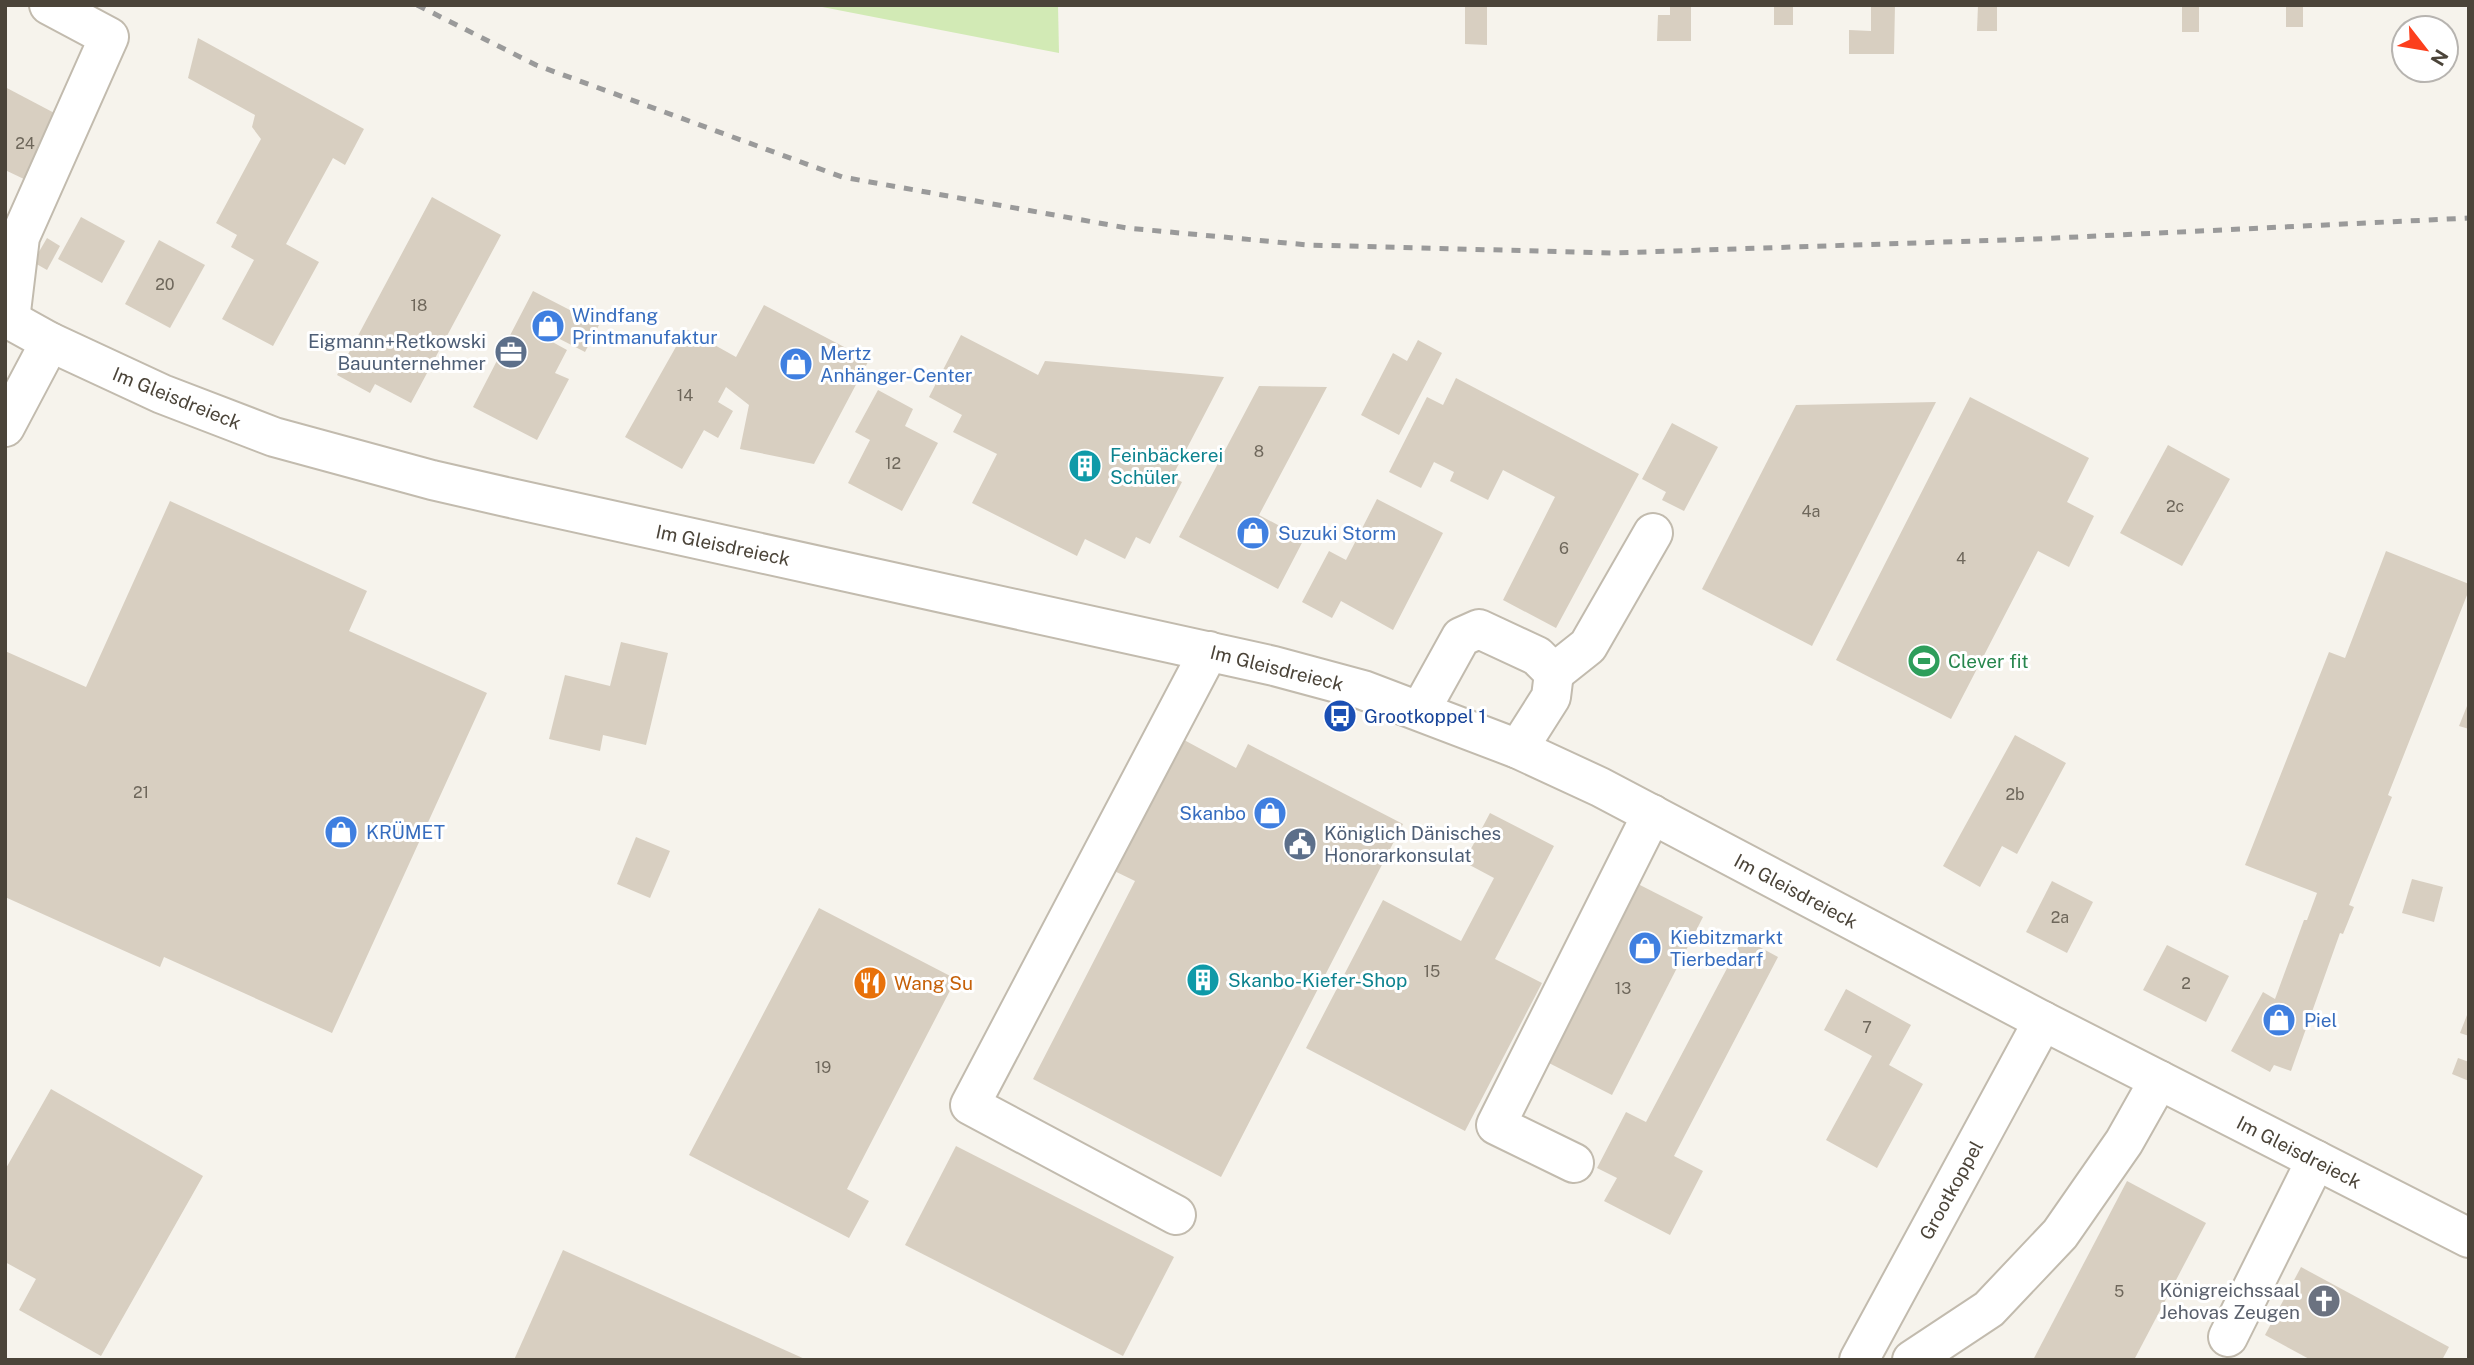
<svg xmlns="http://www.w3.org/2000/svg" width="2474" height="1365" viewBox="0 0 2474 1365" font-family="'Public Sans',sans-serif">
<style>
.green{fill:#d2eab5}
.building{fill:#d8cfc1}
.lines{fill:none;stroke-linecap:round;stroke-linejoin:round}
.minor-casing{stroke:#c2bbae;stroke-width:42}
.minor{stroke:#fff;stroke-width:38}
.rail{stroke:#9a9a9a;stroke-width:5;stroke-dasharray:9 9;stroke-linecap:butt}
.labels{text-anchor:middle;dominant-baseline:central;stroke-width:6;stroke-linejoin:round;paint-order:stroke}
.number-label{font-size:16px;fill:#6e675b}
.shop-label{font-size:19px;fill:#366cbe;stroke:#fff;text-anchor:start}
.service-label{font-size:19px;fill:#4e5e75;stroke:#fff;text-anchor:end}
.street-label{font-size:19px;fill:#4b4439;stroke:#fff}
.culture-label{font-size:19px;fill:#0d838f;stroke:#fff;text-anchor:start}
.leisure-label{font-size:19px;fill:#27864d;stroke:#fff;text-anchor:start}
.transit-label{font-size:19px;fill:#164399;stroke:#fff;text-anchor:start}
.food-label{font-size:19px;fill:#c56008;stroke:#fff;text-anchor:start}
.worship-label{font-size:19px;fill:#5b616d;stroke:#fff;text-anchor:end}
</style>
<rect width="100%" height="100%" fill="#f6f3ec"/>
<path class="green" d="M812,5H1058L1059,53Z"/>
<g class="building">
<path d="M1465,5H1487V45L1465,44Z"/>
<path d="M1670,5H1691V41H1657L1658,15H1670Z"/>
<rect x="1774" y="5" width="19" height="20"/>
<path d="M1871,5H1895L1894,54H1849V30L1871,31Z"/>
<path d="M1978,5H1997V31H1977Z"/>
<rect x="2182" y="5" width="17" height="27"/>
<rect x="2286" y="5" width="17" height="22"/>
<path d="M198,38L364,129L345,165L333,158L286,244L319,262L273,346L222,319L254,260L231,247L237,235L216,223L261,139L252,127L255,115L188,78Z"/>
<path d="M5,87L60,116L26,180L5,170Z"/>
<path d="M432,197L501,235L411,403L375,384L370,393L337,375Z"/>
<path d="M81,217L125,241L102,283L58,259Z"/>
<path d="M47,238L60,246L47,270L33,262Z"/>
<path d="M159,240L205,265L170,328L125,304Z"/>
<path d="M533,291L599,325L585,352L550,334L547,339L567,350L555,373L569,379L537,440L473,407Z"/>
<path d="M764,305L869,360L814,464L740,449L749,405L726,387L718,402L733,411L718,438L704,430L682,469L625,437L686,329L736,357Z"/>
<path d="M961,335L1038,375L1045,361L1224,377L1172,477L1182,482L1150,544L1136,537L1125,559L1085,539L1077,556L972,503L997,454L953,432L962,415L929,397Z"/>
<path d="M1418,340L1442,353L1399,435L1361,415L1393,353L1407,361Z"/>
<path d="M1456,378L1639,474L1556,628L1503,600L1555,497L1503,470L1488,500L1450,481L1454,472L1434,462L1421,488L1389,472L1427,397L1443,405Z"/>
<path d="M1259,386L1327,387L1259,515L1304,539L1278,589L1179,537Z"/>
<path d="M878,390L913,409L905,426L938,443L902,511L848,483L870,440L855,432Z"/>
<path d="M1970,397L2089,458L2067,502L2094,516L2069,567L2038,551L1951,719L1836,660Z"/>
<path d="M1936,402L1812,646L1702,589L1796,405Z"/>
<path d="M1672,423L1718,447L1684,511L1662,500L1666,492L1642,479Z"/>
<path d="M2168,445L2230,479L2182,566L2120,533Z"/>
<path d="M1377,499L1443,533L1393,630L1341,601L1332,618L1302,602L1329,551L1346,560Z"/>
<path d="M170,501L367,591L349,631L487,693L332,1033L164,957L160,967L5,897V651L86,687Z"/>
<path d="M2386,551L2469,584V590L2388,795L2392,797L2349,905L2354,907L2343,934L2340,933L2291,1071L2274,1065L2270,1072L2231,1051L2263,992L2275,999L2304,920H2307L2317,893L2245,865L2329,652L2345,658Z"/>
<path d="M621,642L668,653L646,745L603,735L600,751L549,739L565,675L610,686Z"/>
<path d="M2469,701V729L2459,726Z"/>
<path d="M1173,734L1236,768L1248,744L1403,824L1221,1177L1033,1079L1135,881L1104,866Z"/>
<path d="M2015,735L2066,763L2017,854L2002,846L1980,887L1943,866Z"/>
<path d="M1490,813L1554,846L1495,959L1542,983L1465,1131L1306,1048L1383,900L1461,941L1494,878L1464,862Z"/>
<path d="M636,837L670,851L650,898L617,884Z"/>
<path d="M2412,879L2443,887L2434,922L2402,913Z"/>
<path d="M2052,881L2093,902L2067,953L2026,932Z"/>
<path d="M1634,882L1703,917L1612,1095L1543,1060Z"/>
<path d="M819,908L956,979L847,1189L869,1201L849,1238L689,1155Z"/>
<path d="M1743,938L1778,957L1674,1156L1703,1171L1670,1235L1604,1201L1617,1178L1597,1168L1626,1112L1646,1122Z"/>
<path d="M2167,945L2229,976L2206,1022L2143,990Z"/>
<path d="M1846,989L1911,1025L1889,1065L1923,1084L1877,1168L1826,1140L1872,1056L1824,1030Z"/>
<path d="M2469,1010V1036L2460,1033Z"/>
<path d="M2458,1058L2469,1062V1081L2452,1074Z"/>
<path d="M51,1089L203,1176L101,1356L19,1310L36,1279L5,1262V1170Z"/>
<path d="M956,1146L1174,1257L1123,1356L905,1245Z"/>
<path d="M2127,1181L2206,1223L2134,1360H2033Z"/>
<path d="M563,1250L807,1360H514Z"/>
<path d="M2301,1267L2449,1347L2442,1360H2311L2265,1335Z"/>
</g>
<g class="lines">
<defs>
<g id="minor">
<path d="M5,317L50,342L162,394L274,437L432,480L506,497L1274,666L1363,690L1518,749L1600,787L2043,1021L2469,1238"/>
<path d="M10,320L20,237L109,37L49,5"/>
<path d="M5,427L50,342"/>
<path d="M1554,673L1588,646L1653,533"/>
<path d="M1420,711L1461,637L1479,629L1537,656L1554,673L1551,697L1518,749"/>
<path d="M1574,1163L1496,1125L1652,814"/>
<path d="M1176,1215L970,1105L1209,651"/>
<path d="M2228,1337L2316,1160"/>
<path d="M1859,1360L2043,1021"/>
<path d="M1912,1360L1989,1309L2060,1234L2124,1142L2159,1080"/>
</g>
</defs>
<use href="#minor" class="minor-casing"/>
<use href="#minor" class="minor"/>
<path class="rail" d="M417,5L536,65L842,177L1127,228L1308,245L1613,253L2035,239L2469,218"/>
</g>
<defs>
<symbol id="shop-disc" viewBox="-11 -11 22 22"><circle r="9.5" fill="#3f7fe0" stroke="#fff"/><path d="M-5-2.5h2.3a2.7 3.5 0 0 1 5.4 0H5L5.5 6h-11ZM-1.5-2.5h3a1.5 2.3 0 0 0-3 0Z" fill="#fff"/></symbol>
<symbol id="office-disc" viewBox="-11 -11 22 22"><circle r="9.5" fill="#5c6f8a" stroke="#fff"/><path d="M-6-3h4V-5.5h4V-3h4V5H-6ZM-1-4.5V-3h2v-1.5ZM-6 0V1H6V0Z" fill="#fff"/></symbol>
<symbol id="building-disc" viewBox="-11 -11 22 22"><circle r="9.5" fill="#0f9aa8" stroke="#fff"/><path d="M-4-6H4V6H1V3H-1V6H-4ZM-2.5-4.3h1.7v1.8h-1.7ZM.8-4.3h1.7v1.8H.8ZM-2.5-1h1.7V.8h-1.7ZM.8-1h1.7V.8H.8Z" fill="#fff"/></symbol>
<symbol id="stadium-disc" viewBox="-11 -11 22 22"><circle r="9.5" fill="#2e9e5b" stroke="#fff"/><path d="M0-5a6.5 5 0 1 0 0 10a6.5 5 0 1 0 0-10ZM-3.5-1.8h7v3.6h-7Z" fill="#fff"/></symbol>
<symbol id="bus-disc" viewBox="-11 -11 22 22"><circle r="9.5" fill="#1a4fb4" stroke="#fff"/><path d="M-5-6H5V4H4V6H2V4H-2V6H-4V4H-5ZM-3.5-4V0h7V-4ZM-3.5 1.2v1.5H-2V1.2ZM2 1.2v1.5H3.5V1.2Z" fill="#fff"/></symbol>
<symbol id="civic-disc" viewBox="-11 -11 22 22"><circle r="9.5" fill="#5c6f8a" stroke="#fff"/><path d="M-.6-6.5H3V-4.5H.6V-3L4-1V1h2V6H-6V1h2V-1L-.6-3ZM-1.2 2.5V6h2.4V2.5Z" fill="#fff"/></symbol>
<symbol id="restaurant-disc" viewBox="-11 -11 22 22"><circle r="9.5" fill="#e8710a" stroke="#fff"/><path d="M-5-6h1v4h1v-4h1v4h1v-4h1v5L-1.5 .5V6h-2V.5L-5-1ZM5-6V6H3V1.5H1.5Q1.5-4 5-6Z" fill="#fff"/></symbol>
<symbol id="church-disc" viewBox="-11 -11 22 22"><circle r="9.5" fill="#6b7280" stroke="#fff"/><path d="M-1.2-6h2.4v3.5h3.3v2.4h-3.3V6h-2.4V-.1h-3.3v-2.4h3.3Z" fill="#fff"/></symbol>
</defs>
<g fill-rule="evenodd">
<use href="#shop-disc" x="529" y="307" width="38" height="38"/>
<use href="#office-disc" x="492" y="333" width="38" height="38"/>
<use href="#shop-disc" x="777" y="345" width="38" height="38"/>
<use href="#building-disc" x="1066" y="447" width="38" height="38"/>
<use href="#shop-disc" x="1234" y="514" width="38" height="38"/>
<use href="#stadium-disc" x="1905" y="642" width="38" height="38"/>
<use href="#bus-disc" x="1321" y="697" width="38" height="38"/>
<use href="#shop-disc" x="1251" y="794" width="38" height="38"/>
<use href="#shop-disc" x="322" y="813" width="38" height="38"/>
<use href="#civic-disc" x="1281" y="825" width="38" height="38"/>
<use href="#shop-disc" x="1626" y="929" width="38" height="38"/>
<use href="#building-disc" x="1184" y="961" width="38" height="38"/>
<use href="#restaurant-disc" x="851" y="964" width="38" height="38"/>
<use href="#shop-disc" x="2260" y="1001" width="38" height="38"/>
<use href="#church-disc" x="2305" y="1282" width="38" height="38"/>
</g>
<g class="labels">
<g class="number-label">
<text x="25" y="143">24</text>
<text x="165" y="284">20</text>
<text x="419" y="305">18</text>
<text x="685" y="395">14</text>
<text x="1259" y="451">8</text>
<text x="893" y="463">12</text>
<text x="2175" y="506">2c</text>
<text x="1811" y="511">4a</text>
<text x="1564" y="548">6</text>
<text x="1961" y="558">4</text>
<text x="141" y="792">21</text>
<text x="2015" y="794">2b</text>
<text x="2060" y="917">2a</text>
<text x="1432" y="971">15</text>
<text x="2186" y="983">2</text>
<text x="1623" y="988">13</text>
<text x="1867" y="1027">7</text>
<text x="823" y="1067">19</text>
<text x="2119" y="1291">5</text>
</g>
<g class="shop-label">
<text x="572" y="315">Windfang<tspan x="572" dy="22">Printmanufaktur</tspan></text>
<text x="820" y="353">Mertz<tspan x="820" dy="22">Anhänger-Center</tspan></text>
<text x="1278" y="533">Suzuki Storm</text>
<text x="1246" y="813" text-anchor="end">Skanbo</text>
<text x="366" y="832">KRÜMET</text>
<text x="1670" y="937">Kiebitzmarkt<tspan x="1670" dy="22">Tierbedarf</tspan></text>
<text x="2304" y="1020">Piel</text>
</g>
<g class="service-label">
<text x="486" y="341">Eigmann+Retkowski<tspan x="486" dy="22">Bauunternehmer</tspan></text>
<text x="1324" y="833" text-anchor="start">Königlich Dänisches<tspan x="1324" dy="22">Honorarkonsulat</tspan></text>
</g>
<g class="street-label">
<text transform="translate(177 398) rotate(22)">Im Gleisdreieck</text>
<text transform="translate(723 545) rotate(12)">Im Gleisdreieck</text>
<text transform="translate(1277 668) rotate(14)">Im Gleisdreieck</text>
<text transform="translate(1796 891) rotate(28)">Im Gleisdreieck</text>
<text transform="translate(2299 1152) rotate(27)">Im Gleisdreieck</text>
<text transform="translate(1951 1190) rotate(-61)">Grootkoppel</text>
</g>
<g class="culture-label">
<text x="1110" y="455">Feinbäckerei<tspan x="1110" dy="22">Schüler</tspan></text>
<text x="1228" y="980">Skanbo-Kiefer-Shop</text>
</g>
<g class="leisure-label">
<text x="1948" y="661">Clever fit</text>
</g>
<g class="transit-label">
<text x="1364" y="716">Grootkoppel 1</text>
</g>
<g class="food-label">
<text x="894" y="983">Wang Su</text>
</g>
<g class="worship-label">
<text x="2300" y="1290">Königreichssaal<tspan x="2300" dy="22">Jehovas Zeugen</tspan></text>
</g>
</g>
<rect width="2474" height="1365" fill="none" stroke="#4b4439" stroke-width="14"/>
<g transform="translate(2425 49) rotate(121)"><circle r="33" fill="#ffffff" stroke="#b7b4b0" stroke-width="2"/>
<path d="M0-5L12 26L0 18L-12 26Z" fill="#fc3f1d"/>
<text y="-10" font-size="19" font-weight="bold" text-anchor="middle" fill="#4b4439">N</text>
</g>
</svg>
